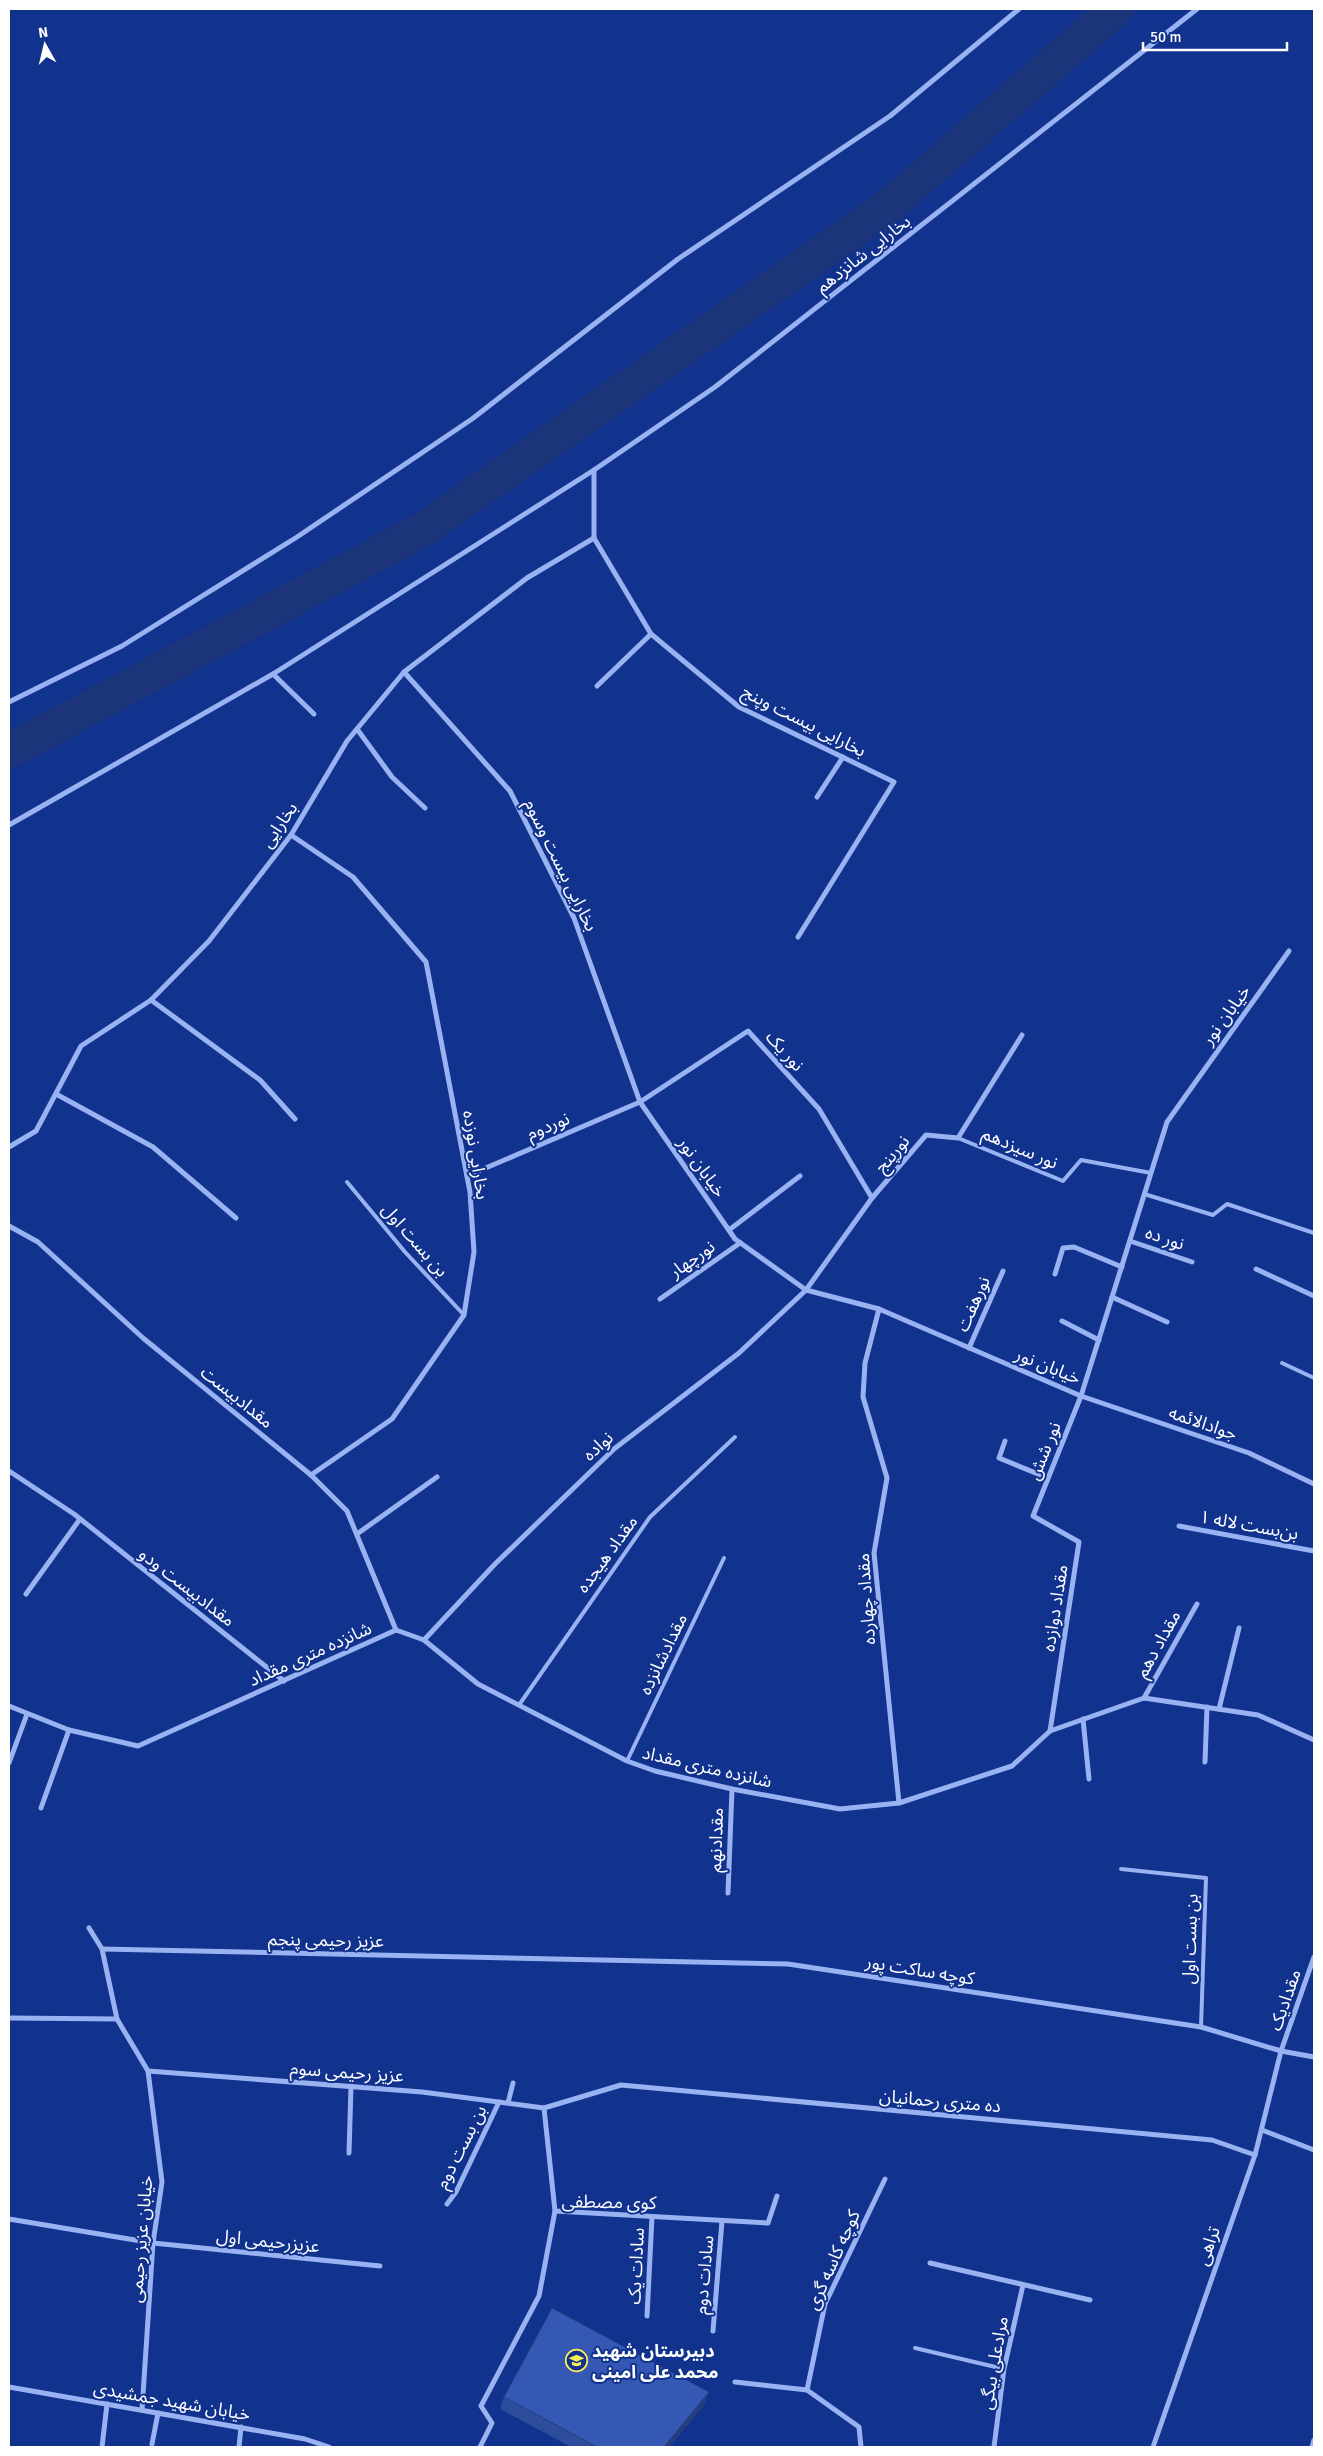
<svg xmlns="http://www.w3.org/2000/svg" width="1323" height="2456" viewBox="0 0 1323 2456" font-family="Signika,'Noto Sans Arabic',sans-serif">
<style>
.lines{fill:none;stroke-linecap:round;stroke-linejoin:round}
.river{stroke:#1c3479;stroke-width:35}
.service{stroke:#99b2f2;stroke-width:4}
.minor{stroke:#99b2f2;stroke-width:5}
.wall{fill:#2d4c9b}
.shaded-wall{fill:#243e7e}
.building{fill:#3458b4;stroke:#243e7e}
.labels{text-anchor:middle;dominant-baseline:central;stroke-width:4;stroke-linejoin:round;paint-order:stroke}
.street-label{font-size:18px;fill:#fff;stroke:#11328d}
.poi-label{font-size:18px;font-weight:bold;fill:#fff;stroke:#11328d;text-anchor:start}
</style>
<rect width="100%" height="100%" fill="#11328d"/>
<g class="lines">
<path class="river" d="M9,751L422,530L889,206L1116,9"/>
<g class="service">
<path d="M958,1138L1063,1181L1081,1160L1151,1173"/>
<path d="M347,1182L405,1252L464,1315"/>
<path d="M1144,1194L1213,1215L1227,1204L1314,1233"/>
<path d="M1282,1363L1314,1378"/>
<path d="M519,1705L650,1517L735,1437"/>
<path d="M627,1761L724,1558"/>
<path d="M1121,1869L1206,1878L1201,2027"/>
<path d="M915,2348L1004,2369"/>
</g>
<g class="minor">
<path d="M594,538L651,634L739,707L894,782L798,937"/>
<path d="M594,538V470"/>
<path d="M404,672L510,791L574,918L640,1102L735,1239L806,1290L879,1309L1081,1396L1167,1122L1289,951"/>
<path d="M273,674L314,714"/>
<path d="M597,686L651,634"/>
<path d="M9,702L122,646L297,537L472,419L678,259L890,116L1019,9"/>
<path d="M357,729L392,777L425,808"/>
<path d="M817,797L843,757"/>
<path d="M9,825L273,674L594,470L715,387L1197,9"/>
<path d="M291,835L353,877L426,962L470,1192L474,1252L464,1315L392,1419L311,1475"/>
<path d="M151,1000L260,1080L295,1119"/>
<path d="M56,1094L153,1147L236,1218"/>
<path d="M9,1147L36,1131L81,1046L151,1000L209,941L291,835L347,741L404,672L527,578L594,538"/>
<path d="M467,1176L640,1102L748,1031L819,1109L872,1198"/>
<path d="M9,1226L38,1242L143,1338L311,1475L347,1511L396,1630"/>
<path d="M729,1230L800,1176"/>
<path d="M1130,1241L1192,1262"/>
<path d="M1256,1269L1314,1296"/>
<path d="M1055,1274L1063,1248L1074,1247L1122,1267"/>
<path d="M1112,1297L1167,1322"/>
<path d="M660,1299L740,1243"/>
<path d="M879,1309L865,1363L863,1397L887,1478L874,1553L899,1803"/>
<path d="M1062,1321L1099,1340"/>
<path d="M969,1348L1003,1271"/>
<path d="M1005,1441L999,1458L1048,1478"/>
<path d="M9,1471L74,1514L284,1681"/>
<path d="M1179,1526L1314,1551"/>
<path d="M357,1534L437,1477"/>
<path d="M26,1594L80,1519"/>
<path d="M424,1640L495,1564L614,1449L739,1353L806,1290L872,1198L926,1135L958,1138L1022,1035"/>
<path d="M1144,1698L1197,1604"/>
<path d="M9,1706L69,1730L138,1746L396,1630L424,1640L478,1684L627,1761L655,1771L732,1789L840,1809L899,1803L1012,1766L1050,1731L1144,1698L1258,1715L1314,1740"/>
<path d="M1219,1709L1239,1628"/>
<path d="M1083,1719L1089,1779"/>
<path d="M1050,1731L1079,1542L1033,1516L1081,1396L1249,1453L1314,1484"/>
<path d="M1205,1762L1207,1707"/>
<path d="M9,1763L27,1714"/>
<path d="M41,1808L69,1730"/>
<path d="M728,1893L732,1789"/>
<path d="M89,1928L102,1949L117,2019L148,2071L162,2182L153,2243L142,2410"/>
<path d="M102,1949L788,1964L1201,2027L1281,2051L1314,2057"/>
<path d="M9,2018L117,2019"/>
<path d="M148,2071L422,2092L544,2108L621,2085L1212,2140L1255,2155"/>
<path d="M508,2103L513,2083"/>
<path d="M544,2108L555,2211"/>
<path d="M1262,2130L1314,2150"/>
<path d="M349,2153L351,2086"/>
<path d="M447,2204L456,2192L499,2102"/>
<path d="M9,2219L153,2243L380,2266"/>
<path d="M930,2263L1090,2300"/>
<path d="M647,2316L652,2217"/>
<path d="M713,2331L722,2221"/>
<path d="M735,2382L807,2390"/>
<path d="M9,2387L305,2439L329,2447"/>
<path d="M152,2444L158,2413"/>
<path d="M102,2447L107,2404"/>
<path d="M239,2447L241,2427"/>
<path d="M480,2447L492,2423L481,2406L539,2296L555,2211L768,2223L777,2196"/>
<path d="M861,2447L859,2427L807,2390L825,2304L885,2179"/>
<path d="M994,2447L1004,2369L1023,2285"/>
<path d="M1153,2447L1255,2155L1281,2051L1314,1957"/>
<path d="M1312,2447L1314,2440"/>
</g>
</g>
<path class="wall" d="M504,2397L705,2404L669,2447H571L500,2409Z"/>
<path class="shaded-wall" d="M709,2392L705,2404L669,2447H664Z"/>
<path class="building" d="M552,2308L709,2392L664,2447H597L504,2397Z"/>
<defs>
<symbol id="school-ring" viewBox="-11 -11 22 22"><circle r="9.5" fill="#11328d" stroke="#ffec59" stroke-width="1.5"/><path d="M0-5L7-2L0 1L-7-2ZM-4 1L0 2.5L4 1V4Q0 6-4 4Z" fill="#ffec59"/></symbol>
</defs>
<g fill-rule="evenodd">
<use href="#school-ring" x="564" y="2348" width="25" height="25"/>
</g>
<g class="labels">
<g class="street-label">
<text transform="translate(863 254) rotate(-38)">بخارایی شانزدهم</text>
<text transform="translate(804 721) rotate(27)">بخارایی بیست وپنج</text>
<text transform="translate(279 825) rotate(-56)">بخارایی</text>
<text transform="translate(561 865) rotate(64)">بخارایی بیست وسوم</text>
<text transform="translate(1226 1015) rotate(-54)">خیابان نور</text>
<text transform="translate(785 1051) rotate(48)">نور یک</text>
<text transform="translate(548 1126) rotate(-23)">نوردوم</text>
<text transform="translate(1020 1148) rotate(23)">نور سیزدهم</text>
<text transform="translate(892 1154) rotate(-50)">نورپنج</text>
<text transform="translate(476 1155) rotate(81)">بخارایی نوزده</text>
<text transform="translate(702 1167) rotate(55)">خیابان نور</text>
<text transform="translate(1165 1238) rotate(19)">نور ده</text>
<text transform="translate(415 1240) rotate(49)">بن بست اول</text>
<text transform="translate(692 1259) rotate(-35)">نورچهار</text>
<text transform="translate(973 1304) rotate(-66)">نورهفت</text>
<text transform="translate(1048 1366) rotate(22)">خیابان نور</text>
<text transform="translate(237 1397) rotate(39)">مقدادبیست</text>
<text transform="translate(1203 1423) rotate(19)">جوادالائمه</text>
<text transform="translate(598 1446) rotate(-42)">نواده</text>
<text transform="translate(1044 1451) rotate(-68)">نور شش</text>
<text transform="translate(1249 1525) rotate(10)">بن‌بست لاله ۱</text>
<text transform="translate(607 1554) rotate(-54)">مقداد هیجده</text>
<text transform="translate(187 1587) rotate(38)">مقدادبیست ودو</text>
<text transform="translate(866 1599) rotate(-94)">مقداد چهارده</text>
<text transform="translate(1055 1608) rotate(-81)">مقداد دوازده</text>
<text transform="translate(1158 1644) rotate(-61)">مقداد دهم</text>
<text transform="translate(310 1654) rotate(-24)">شانزده متری مقداد</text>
<text transform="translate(663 1654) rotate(-64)">مقدادشانزده</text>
<text transform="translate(707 1767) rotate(13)">شانزده متری مقداد</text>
<text transform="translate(716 1840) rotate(-88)">مقدادنهم</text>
<text transform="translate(1190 1939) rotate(-88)">بن بست اول</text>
<text transform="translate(326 1940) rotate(1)">عزیز رحیمی پنجم</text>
<text transform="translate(920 1970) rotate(9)">کوچه ساکت پور</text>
<text transform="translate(1285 2000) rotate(-71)">مقدادیک</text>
<text transform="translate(347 2072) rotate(4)">عزیز رحیمی سوم</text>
<text transform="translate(940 2101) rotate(5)">ده متری رحمانیان</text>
<text transform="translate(461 2147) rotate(-63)">بن بست دوم</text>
<text transform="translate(609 2202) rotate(1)">کوی مصطفی</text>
<text transform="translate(141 2239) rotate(-85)">خیابان عزیز رحیمی</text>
<text transform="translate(268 2241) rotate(6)">عزیزرحیمی اول</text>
<text transform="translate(1208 2246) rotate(-71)">تراهی</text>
<text transform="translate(833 2260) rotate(-66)">کوچه کاسه گری</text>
<text transform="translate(636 2266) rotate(-87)">سادات یک</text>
<text transform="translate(704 2275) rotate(-85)">سادات دوم</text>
<text transform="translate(994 2363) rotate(-80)">مرادعلی بیگی</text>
<text transform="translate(172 2401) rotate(10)">خیابان شهید جمشیدی</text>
</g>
<g class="poi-label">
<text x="592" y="2351">دبیرستان شهید<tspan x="592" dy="21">محمد علی امینی</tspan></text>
</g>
</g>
<rect width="1323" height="2456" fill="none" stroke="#ffffff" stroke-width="20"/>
<g transform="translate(45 45) rotate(352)" stroke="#11328d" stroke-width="4" paint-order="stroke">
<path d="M0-4L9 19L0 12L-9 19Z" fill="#ffffff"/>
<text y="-8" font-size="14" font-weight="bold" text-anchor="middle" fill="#ffffff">N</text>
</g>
<path d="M1143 42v8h144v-8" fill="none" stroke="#ffffff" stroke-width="2.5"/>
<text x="1150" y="42" font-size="15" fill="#ffffff" stroke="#11328d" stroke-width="4" paint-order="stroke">50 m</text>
</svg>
